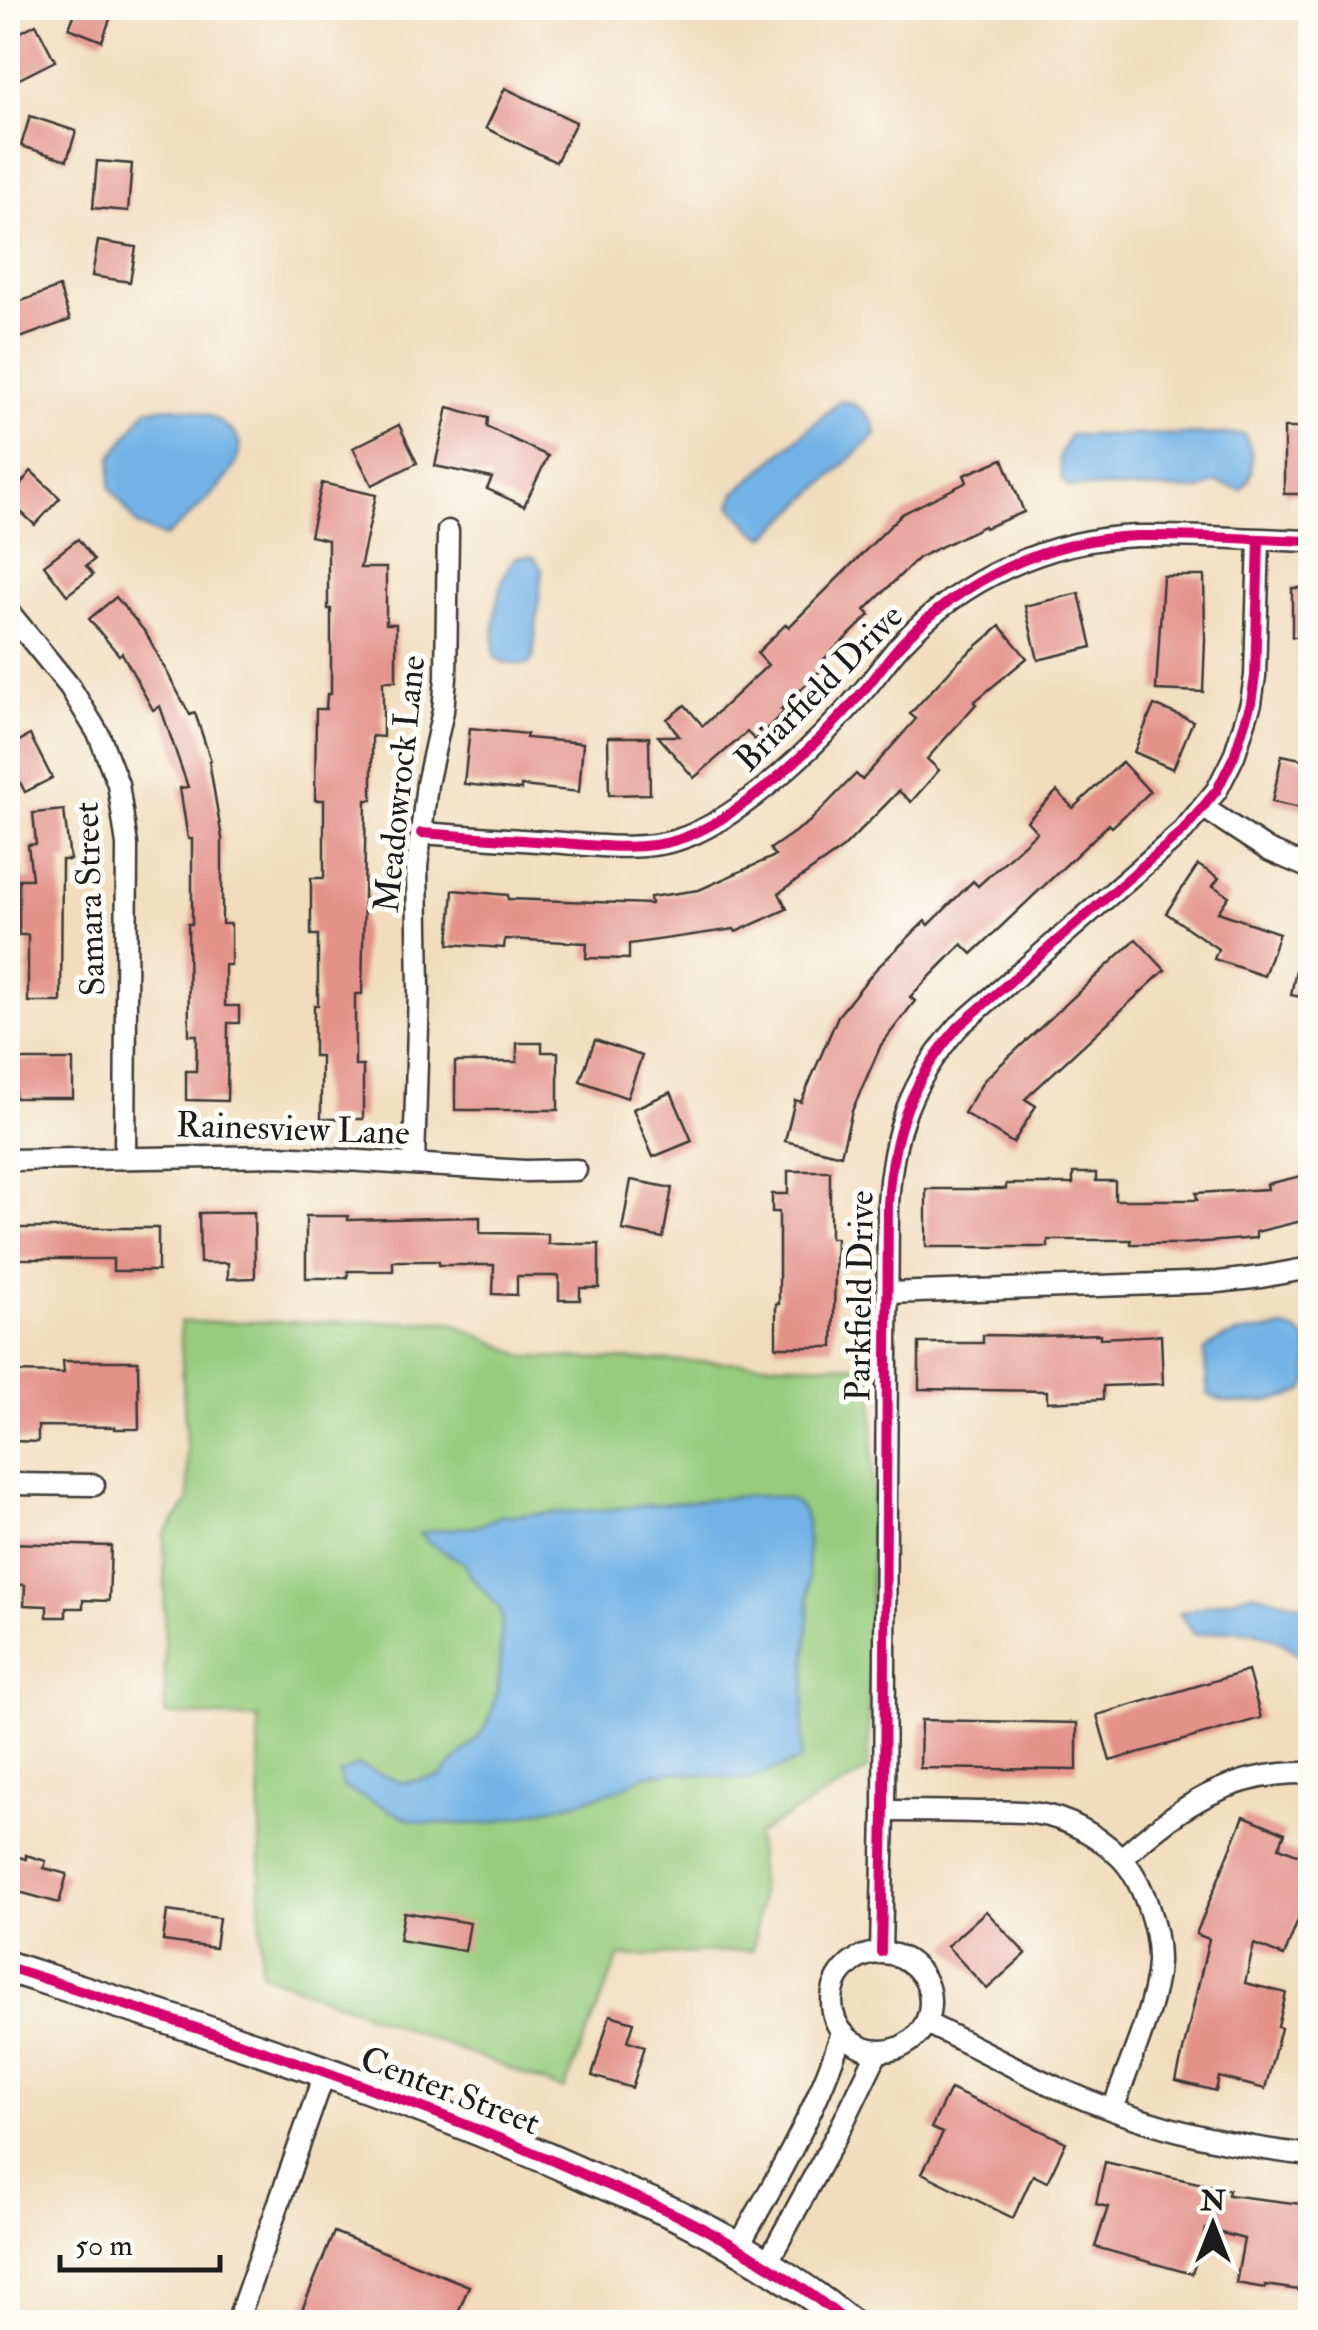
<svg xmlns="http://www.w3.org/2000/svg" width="1318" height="2330" viewBox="0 0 1318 2330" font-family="'IM FELL Double Pica',serif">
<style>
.green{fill:#97cc7e;stroke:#5a744d;stroke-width:2.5}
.water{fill:#72b2e6;stroke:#476781;stroke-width:2.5}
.building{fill:#e39189}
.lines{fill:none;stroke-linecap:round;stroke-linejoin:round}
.minor-casing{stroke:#3c3934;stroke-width:25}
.secondary-casing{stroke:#3c3934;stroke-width:35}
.minor{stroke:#fff;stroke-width:20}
.secondary{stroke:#fff;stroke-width:30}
.cycleway-casing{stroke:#fdfcf7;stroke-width:16}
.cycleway{stroke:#d6006c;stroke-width:10}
.labels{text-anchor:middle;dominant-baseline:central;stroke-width:10;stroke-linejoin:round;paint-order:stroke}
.street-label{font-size:35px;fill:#1c1c1c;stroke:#fdfcf7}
</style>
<rect width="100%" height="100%" fill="#fdfcf7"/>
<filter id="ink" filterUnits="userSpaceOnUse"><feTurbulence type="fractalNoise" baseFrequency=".01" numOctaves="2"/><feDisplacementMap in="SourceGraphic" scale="20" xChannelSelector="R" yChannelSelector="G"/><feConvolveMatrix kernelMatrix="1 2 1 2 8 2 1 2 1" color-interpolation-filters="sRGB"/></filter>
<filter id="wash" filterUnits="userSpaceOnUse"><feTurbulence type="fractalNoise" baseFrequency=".0048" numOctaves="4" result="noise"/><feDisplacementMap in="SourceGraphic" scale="40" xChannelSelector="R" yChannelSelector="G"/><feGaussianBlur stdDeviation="2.25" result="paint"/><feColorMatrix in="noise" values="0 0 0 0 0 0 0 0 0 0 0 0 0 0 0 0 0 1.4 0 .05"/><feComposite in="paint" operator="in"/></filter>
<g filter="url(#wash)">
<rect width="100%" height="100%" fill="#f1ddbd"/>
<path class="green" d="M180,1322H450L526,1357L874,1366L868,1770L756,1835L761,1892L753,1950L619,1957L564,2090L261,1973L259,1719L165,1714L164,1535L189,1501Z"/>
<g class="water">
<path d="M840,401C857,402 876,418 876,435L766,537L754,531L731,506L735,493Z"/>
<path d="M173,407C192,409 209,412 224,425C230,430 237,433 239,442C246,473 186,518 165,537L138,526L110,487L112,457L147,409Z"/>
<path d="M1244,434C1254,451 1256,476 1241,490L1215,482L1201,490L1070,487L1062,480L1059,458L1069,435Z"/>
<path d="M527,556L534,557L542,570L533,659L528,665L503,663L494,656C494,625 494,581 516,557Z"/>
<path d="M1284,1328L1298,1332L1308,1341L1309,1380L1305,1389C1285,1402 1228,1410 1208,1394L1204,1352C1222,1330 1258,1332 1284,1328Z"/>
<path d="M745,1496C772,1497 798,1490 807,1521L809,1615L801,1760L747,1780L673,1772L645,1775L620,1789L584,1800L487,1824L424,1823L406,1818L343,1787L339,1774L357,1765L403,1783L441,1776L482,1733L490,1718L498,1686L502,1621L500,1609L469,1574L465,1564L431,1544L420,1533L481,1525L500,1516L599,1510Z"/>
<path d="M1252,1593L1310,1606V1663C1269,1629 1247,1625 1195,1635L1179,1613Z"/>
</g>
<g id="blocks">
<g class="building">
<path d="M77,8H114L102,41L69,28Z"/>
<path d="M36,24L55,61L15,81L8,68V39Z"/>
<path d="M505,88L576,122L556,162L486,128Z"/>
<path d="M30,116L76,131L67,160L21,146Z"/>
<path d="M97,161L132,164L128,211L93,208Z"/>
<path d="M98,241L136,247L130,282L92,276Z"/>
<path d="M59,287L70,320L20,338L8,306Z"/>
<path d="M448,407L488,418L487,427L548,456L524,506L487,489L492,478L435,466Z"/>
<path d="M399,425L417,463L372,485L353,448Z"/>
<rect x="1284" y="428" width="26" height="66"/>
<path d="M1003,459L1024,512L985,528L984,526L918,558L865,610L870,615L822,661L826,665L781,709L784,712L755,740L747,732L694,778L658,736H679L667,719L685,705L703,726L768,665L757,653L786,624L789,627L902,514L967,482L964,475Z"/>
<path d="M31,471L60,498L35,525L8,500Z"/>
<path d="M322,483L376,495L360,568H386V624H396V681H383V737L372,736V800H366L362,994H355V1066H363V1119H321V1056H314V1005H318V935H311V878H324V800H315L316,709H326L327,694H331V609H328V540L310,536Z"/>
<path d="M78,539L94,560L86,566L93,575L67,595L44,565Z"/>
<path d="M1163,576H1204L1205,639L1203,692L1156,690Z"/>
<rect x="1292" y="588" width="18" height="49"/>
<path d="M1079,593L1092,647L1038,660L1025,606Z"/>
<path d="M116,597L146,633L190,715L195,713L211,761H209L222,838V924H231V965H225V1006H239V1023H228L227,1101L186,1100V1071H196L197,1035H189L188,924H192V839H188L180,788L188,787L160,706L153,710L122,653L119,655L89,619Z"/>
<path d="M1000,626L1027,658L974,702L976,704L927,759L939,770L911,802L899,791L843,848L779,893L787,909L736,932L734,929L629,944V959L586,958L587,943L505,939L504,948L449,944L453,890L508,895V899L651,904L650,897L699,890L775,856L770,849L809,822L856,774L862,780L916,719L910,714L958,662Z"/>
<path d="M1154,705L1193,721L1173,769L1134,752Z"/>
<path d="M470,728L527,734L526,738L583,743L579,792L521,786V790L464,784Z"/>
<path d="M30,735L52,778L25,792L8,759V747Z"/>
<path d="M608,737H649L650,794L609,795Z"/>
<path d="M1282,755L1310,761V810L1272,802Z"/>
<path d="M1122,762L1150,792L1112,827L1109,824L972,954L962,944L910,997L915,1001L881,1045L852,1111L841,1155L785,1141L795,1100L801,1102L838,1016L875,970L925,921L929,925L973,881L978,886L1037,832L1027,821L1057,791L1073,808Z"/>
<path d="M64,810L70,860H62L61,1002H28V935H19V879H32L28,845L36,844L33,813Z"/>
<path d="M1198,865L1219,878L1213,886L1229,896L1218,912L1279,933L1264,976L1214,959L1218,949L1166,913Z"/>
<path d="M1136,939L1165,970L1025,1099L1036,1106L1013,1143L964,1113L984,1080Z"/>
<path d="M1302,939H1310V999L1291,995Z"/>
<path d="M595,1040L642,1056L627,1098L580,1081Z"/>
<path d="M517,1043H542V1052H558V1110H455V1062H517Z"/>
<rect x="15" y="1060" width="58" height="38"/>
<path d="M671,1092L692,1141L653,1157L633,1109Z"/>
<path d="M788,1171H830V1238H836L833,1347H776V1304H779V1212H772V1194H788Z"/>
<path d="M1073,1173H1096V1181H1115V1200H1197L1196,1193L1268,1189L1267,1184L1310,1174V1219L1256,1232V1238L1182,1244H1131V1240H1048V1247H926V1189H1006V1184H1073Z"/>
<path d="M631,1180L672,1188L663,1238L622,1230Z"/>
<path d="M254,1212L255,1278L228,1279V1263H200L199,1213Z"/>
<path d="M306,1216H348V1220L480,1217V1233L548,1234V1244H599V1288H580V1300H559V1276H517V1295L493,1294L494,1265H439V1261H393V1271H348V1278H306Z"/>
<path d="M8,1228H158V1271H113V1259H8Z"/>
<path d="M1100,1334V1338L1161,1335L1163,1384L1103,1386V1399L1047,1402V1391L919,1389V1343H983V1335L1038,1336Z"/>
<path d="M63,1361H138L139,1429H115V1427L38,1426V1442L14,1441V1439H8V1372L64,1373Z"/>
<path d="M8,1543L111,1546L109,1601L83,1600V1608H66V1617H47V1606L24,1605L25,1585L8,1584Z"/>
<path d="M1248,1671L1261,1718L1110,1761L1097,1715Z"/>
<path d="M921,1720L1077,1723V1770L920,1768Z"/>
<path d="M1244,1816L1285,1833L1279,1847L1310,1859V1890L1284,1956L1254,1944L1245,1983L1286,1993L1278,2027L1281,2028L1265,2089L1219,2077L1216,2091L1176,2081L1209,1939L1196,1934Z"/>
<path d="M8,1854L26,1859V1855L46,1861L44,1868L67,1874L59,1903L8,1889Z"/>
<path d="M167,1911L219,1918L215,1948L163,1941Z"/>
<path d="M986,1911L1026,1954L987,1989L947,1946Z"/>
<path d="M404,1912L470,1923L465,1951L399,1940Z"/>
<path d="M610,2015L634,2022L628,2041L645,2046L632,2088L592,2076Z"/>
<path d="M950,2089L1066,2142L1047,2182L1033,2175L1013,2218L922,2173L943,2133L931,2128Z"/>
<path d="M1105,2162L1229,2190L1228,2195L1310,2205V2246H1306L1299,2290L1265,2285V2288L1236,2283L1244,2239L1206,2229L1192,2274L1095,2247L1108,2207L1096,2204Z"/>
<path d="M334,2232L469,2286L454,2322H297Z"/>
</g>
</g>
</g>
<g filter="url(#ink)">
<use href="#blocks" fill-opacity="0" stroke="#3c3934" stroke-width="2.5"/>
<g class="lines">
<defs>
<g id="minor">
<path d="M8,611L70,687L99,735L118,784L127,845L125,1158"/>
<path d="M1204,808L1268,850L1310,868"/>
<path d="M421,833C469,836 516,840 564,843C601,846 641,851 677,840C739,821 822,740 864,690C877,675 888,658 902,643C962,579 1048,539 1137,536C1194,535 1253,539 1310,541"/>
<path d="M8,1160L279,1156L525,1171L576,1170"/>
<path d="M414,1164L419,990L417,867L427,784L443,711L446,678L448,531"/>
<path d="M888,1293L1218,1282L1261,1277L1310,1268"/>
<path d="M8,1484L94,1485"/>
<path d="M884,1811C915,1811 946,1811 976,1812C997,1812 1018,1810 1038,1814C1067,1818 1097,1835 1119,1856C1142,1877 1159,1930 1158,1962C1156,2006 1128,2066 1113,2109"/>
<path d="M1122,1858C1179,1806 1230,1771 1310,1773"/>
<path d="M881,1952L884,1811L888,1205C892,1133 911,1080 959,1026L1183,831L1217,790L1234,756L1251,703L1255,676L1259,540"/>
<circle cx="881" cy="2002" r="49"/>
<path d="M926,2023C970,2044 1013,2068 1058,2088C1137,2123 1224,2146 1310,2155"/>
<path d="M738,2247C777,2178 818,2108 842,2032"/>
<path d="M766,2265L841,2127L878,2051"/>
<path d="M237,2322L325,2072"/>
</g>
<path id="secondary" d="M8,1967C204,2030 402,2092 591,2178C621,2191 652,2203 681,2217C739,2246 797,2281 847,2322"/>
</defs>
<use href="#minor" class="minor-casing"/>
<use href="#secondary" class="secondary-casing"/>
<use href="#minor" class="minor"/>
<use href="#secondary" class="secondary"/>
<defs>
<g id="cycleway">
<path d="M421,833C469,836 516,840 564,843C601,846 641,851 677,840C739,821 822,740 864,690C877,675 888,658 902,643C962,579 1048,539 1137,536C1194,535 1253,539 1310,541"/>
<path d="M881,1952L884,1811L888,1205C892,1133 911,1080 959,1026L1183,831L1217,790L1234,756L1251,703L1255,676L1259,540"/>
<path d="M8,1967C204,2030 402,2092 591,2178C621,2191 652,2203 681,2217C739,2246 797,2281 847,2322"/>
</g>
</defs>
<use href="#cycleway" class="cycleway-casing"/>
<use href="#cycleway" class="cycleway"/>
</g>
</g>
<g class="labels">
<g class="street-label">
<text transform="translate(819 688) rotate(-45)">Briarfield Drive</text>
<text transform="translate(400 784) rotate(-84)">Meadowrock Lane</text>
<text transform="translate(90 899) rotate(-92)">Samara Street</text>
<text transform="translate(293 1129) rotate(2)">Rainesview Lane</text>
<text transform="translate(860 1296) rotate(-89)">Parkfield Drive</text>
<text transform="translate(450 2091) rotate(21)">Center Street</text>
</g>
</g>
<rect width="1318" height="2330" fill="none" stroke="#fdfcf7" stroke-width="40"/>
<g transform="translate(1213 2225)" stroke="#fdfcf7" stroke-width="8" paint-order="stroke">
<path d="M0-8L18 38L0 25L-18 38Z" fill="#1c1c1c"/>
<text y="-15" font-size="28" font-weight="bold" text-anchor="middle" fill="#1c1c1c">N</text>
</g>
<path d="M60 2255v15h160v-15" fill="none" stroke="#1c1c1c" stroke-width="5"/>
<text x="75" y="2255" font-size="30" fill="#1c1c1c" stroke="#fdfcf7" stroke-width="8" paint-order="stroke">50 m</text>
</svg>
